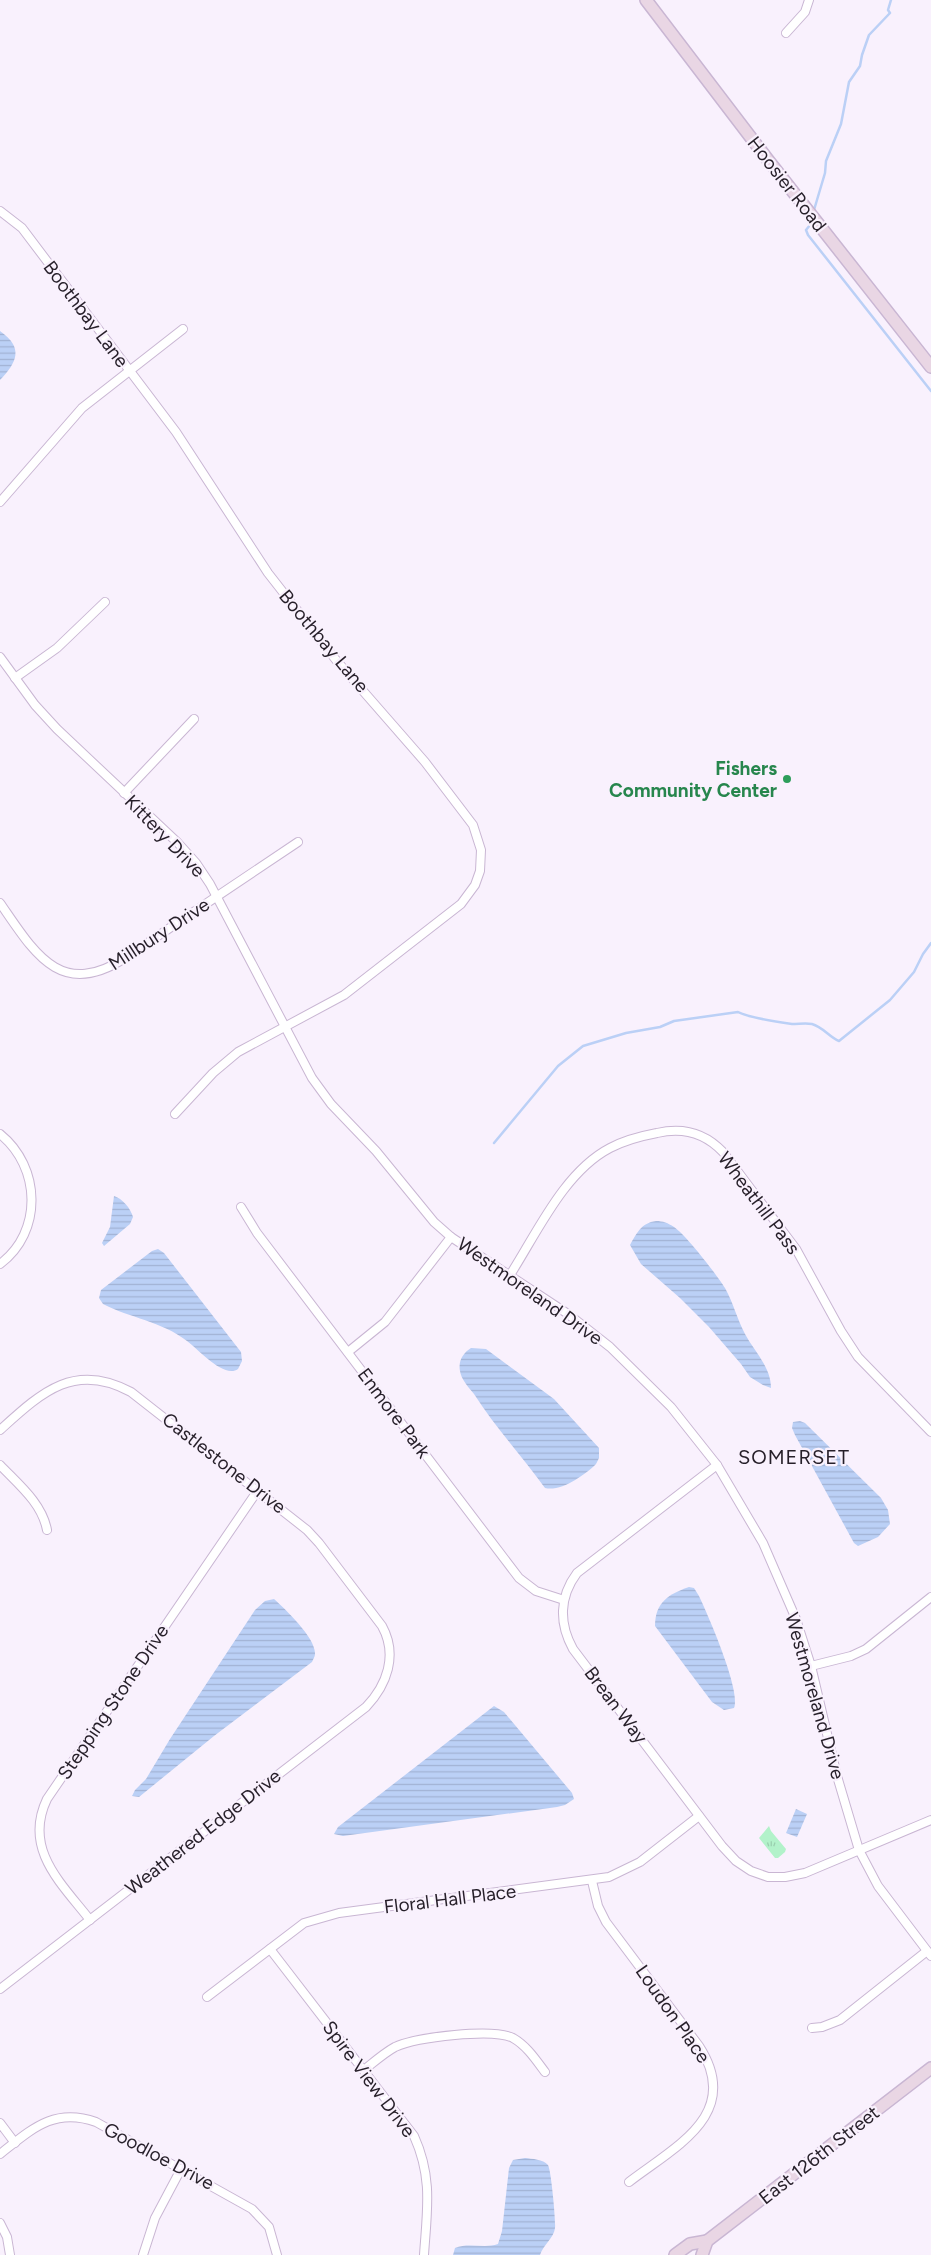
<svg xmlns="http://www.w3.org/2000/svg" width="931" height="2255" viewBox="0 0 931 2255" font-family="Figtree,sans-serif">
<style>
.park{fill:url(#park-tufts)}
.water{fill:url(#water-rules)}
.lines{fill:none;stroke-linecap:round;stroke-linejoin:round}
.stream{stroke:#bbd0f6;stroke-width:2.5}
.street-casing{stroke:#c9b6d3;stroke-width:10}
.secondary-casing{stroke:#c9b6d3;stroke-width:14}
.street{stroke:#fff;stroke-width:8}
.secondary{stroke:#e9d6e4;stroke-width:11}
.leisure-dot{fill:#2e9e5b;stroke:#f9f1fd;stroke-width:2}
.labels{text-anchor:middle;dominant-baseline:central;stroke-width:4.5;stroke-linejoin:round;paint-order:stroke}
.street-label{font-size:19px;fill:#261f29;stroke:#f9f1fd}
.leisure-label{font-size:19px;font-weight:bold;fill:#27864d;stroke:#f9f1fd;text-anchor:end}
.neighbourhood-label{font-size:20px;letter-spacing:1px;fill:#261f29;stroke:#f9f1fd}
</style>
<defs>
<pattern id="park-tufts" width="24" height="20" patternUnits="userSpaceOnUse" patternTransform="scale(1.25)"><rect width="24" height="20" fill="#b2f2ca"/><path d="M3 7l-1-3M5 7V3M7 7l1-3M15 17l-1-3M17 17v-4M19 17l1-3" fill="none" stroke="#99cfae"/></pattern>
<pattern id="water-rules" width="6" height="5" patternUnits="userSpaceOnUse" patternTransform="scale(1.25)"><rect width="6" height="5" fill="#bbd0f6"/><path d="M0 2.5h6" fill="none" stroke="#a1b2d3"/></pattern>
</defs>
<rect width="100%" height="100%" fill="#f9f1fd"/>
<path class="park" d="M769,1826L771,1831L786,1849L785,1852L778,1858H775L759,1838Z"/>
<g class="water">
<path d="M0,331C24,348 17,362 0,380Z"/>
<path d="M114,1196C122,1198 131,1209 133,1217L130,1224L104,1246L102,1243L110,1227Z"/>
<path d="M656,1221C663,1221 668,1223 674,1227C686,1235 717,1275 725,1288C733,1302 737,1319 745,1334C754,1351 771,1367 771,1388L763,1385L750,1377L741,1364L709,1327L680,1298L641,1264L630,1245C637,1233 641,1223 656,1221Z"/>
<path d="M158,1249L164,1253L241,1352L242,1361L238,1369C224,1379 198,1349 187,1341C161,1321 130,1318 103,1304L99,1298L101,1290L152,1251Z"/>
<path d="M471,1348L486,1349L554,1399L599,1448V1458L596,1464C585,1475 561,1492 545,1488C522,1456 495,1427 474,1394C469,1388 461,1379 460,1371C458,1361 463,1353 471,1348Z"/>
<path d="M800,1421L805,1423L881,1498L888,1510L890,1524L878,1537L858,1546L854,1543L795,1435L792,1428L793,1422Z"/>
<path d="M689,1587L694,1588L699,1596C708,1615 741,1691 734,1708L724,1710L712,1702L655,1626C655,1602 669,1594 689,1587Z"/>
<path d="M274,1599C285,1609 316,1638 315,1654C315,1657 313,1659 312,1662L214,1736L139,1797L132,1796L135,1790L146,1779L170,1739L255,1610L265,1601Z"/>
<path d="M494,1706L504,1712L572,1793L574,1799L565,1805L557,1807L343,1836L334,1834L338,1827Z"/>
<path d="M796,1809L807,1814L797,1837L786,1833Z"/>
<path d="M525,2158C532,2159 543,2159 548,2165C551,2169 556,2222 555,2228C554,2238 543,2245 540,2255H453L455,2248C469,2242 484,2249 498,2244L502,2231L509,2168L513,2160Z"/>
</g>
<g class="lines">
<g class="stream">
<path d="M814,210L825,173L826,161L841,124L849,82L860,66L862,55L869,35L890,13L888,10L891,0"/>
<path d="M810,225L806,230L808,235L931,391"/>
<path d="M494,1143L558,1066L583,1046L626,1033L660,1027L674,1021L738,1012C750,1018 778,1022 792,1024C799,1024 806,1023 812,1024C823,1027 829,1037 839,1041L890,1000L914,972L923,954L931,943"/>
</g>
<defs>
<g id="street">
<path d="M786,33L805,12L809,0"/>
<path d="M0,211L22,228L176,432L268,573L336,660L425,762L473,825L481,850L480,871L475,885L461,904L344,995L238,1052L213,1073L175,1114"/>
<path d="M0,502L82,408L183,329"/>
<path d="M0,657L35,705L57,729L178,843L196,863L210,884L312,1078L331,1104L376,1151L434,1222L451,1237L568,1314L610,1347L671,1407L717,1465L763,1543L796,1619L811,1666L837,1776L859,1850L878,1886L931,1956"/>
<path d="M15,678L57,648L105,602"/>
<path d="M124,793L194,719"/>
<path d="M0,903C34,952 60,1000 125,958L298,842"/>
<path d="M0,1134C41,1167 43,1232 0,1264"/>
<path d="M241,1207L257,1233L519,1578L536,1591L564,1600"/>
<path d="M510,1275C537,1233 564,1172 610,1148C625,1140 641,1136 657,1133C682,1127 705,1133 723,1152L796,1249L841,1331L858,1357L931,1432"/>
<path d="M348,1352L385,1322L451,1237"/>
<path d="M0,1430C41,1393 74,1361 131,1392L307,1530L319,1543L382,1626C398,1655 387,1685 366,1707L0,1989"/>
<path d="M0,1465C18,1484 42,1503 47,1530"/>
<path d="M717,1465L577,1573C559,1597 559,1624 573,1649L722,1846L736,1861L751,1871L768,1877H785L805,1873L931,1820"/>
<path d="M811,1666L851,1656L866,1649L931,1597"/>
<path d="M592,1881L598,1906L606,1922L699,2046C743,2114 676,2146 629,2182"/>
<path d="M90,1920C61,1883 23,1849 47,1799L258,1490"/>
<path d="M270,1949L414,2136C433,2178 427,2210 424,2255"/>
<path d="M207,1997L304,1923L339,1913L609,1877L640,1862L699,1816"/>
<path d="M812,2028L822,2027L840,2020L927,1951"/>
<path d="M364,2070C374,2062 384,2053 395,2047C417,2037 493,2028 513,2038C527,2046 536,2060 545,2072"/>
<path d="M0,2123L15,2143"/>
<path d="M0,2154C32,2129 54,2107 96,2122L252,2209L269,2227L277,2255"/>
<path d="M0,2223L7,2237L10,2255"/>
<path d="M143,2255L155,2218L181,2169"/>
</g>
<g id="secondary">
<path d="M646,0L768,160L931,367"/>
<path d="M675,2255L690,2244L707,2241"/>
<path d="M702,2255L707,2241L931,2068"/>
</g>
</defs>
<use href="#street" class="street-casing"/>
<use href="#secondary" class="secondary-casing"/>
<use href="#street" class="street"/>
<use href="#secondary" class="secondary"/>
</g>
<circle class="leisure-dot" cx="787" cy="779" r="5"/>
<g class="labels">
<g class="street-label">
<text transform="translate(787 184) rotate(52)">Hoosier Road</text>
<text transform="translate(86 314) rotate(53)">Boothbay Lane</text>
<text transform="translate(324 641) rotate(50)">Boothbay Lane</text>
<text transform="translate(165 836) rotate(46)">Kittery Drive</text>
<text transform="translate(159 934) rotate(-33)">Millbury Drive</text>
<text transform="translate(759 1203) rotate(53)">Wheathill Pass</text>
<text transform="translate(530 1291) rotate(35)">Westmoreland Drive</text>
<text transform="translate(394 1413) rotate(53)">Enmore Park</text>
<text transform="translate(224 1463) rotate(38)">Castlestone Drive</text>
<text transform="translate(815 1696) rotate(74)">Westmoreland Drive</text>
<text transform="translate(113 1702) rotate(-56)">Stepping Stone Drive</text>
<text transform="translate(616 1705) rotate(53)">Brean Way</text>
<text transform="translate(203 1832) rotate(-38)">Weathered Edge Drive</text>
<text transform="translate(450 1899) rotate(-7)">Floral Hall Place</text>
<text transform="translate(673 2014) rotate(55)">Loudon Place</text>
<text transform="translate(369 2079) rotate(53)">Spire View Drive</text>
<text transform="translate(819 2155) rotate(-38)">East 126th Street</text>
<text transform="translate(159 2156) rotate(28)">Goodloe Drive</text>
</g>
<g class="leisure-label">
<text x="777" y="768">Fishers<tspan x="777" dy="22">Community Center</tspan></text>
</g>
<g class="neighbourhood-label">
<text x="794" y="1457">SOMERSET</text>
</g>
</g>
</svg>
